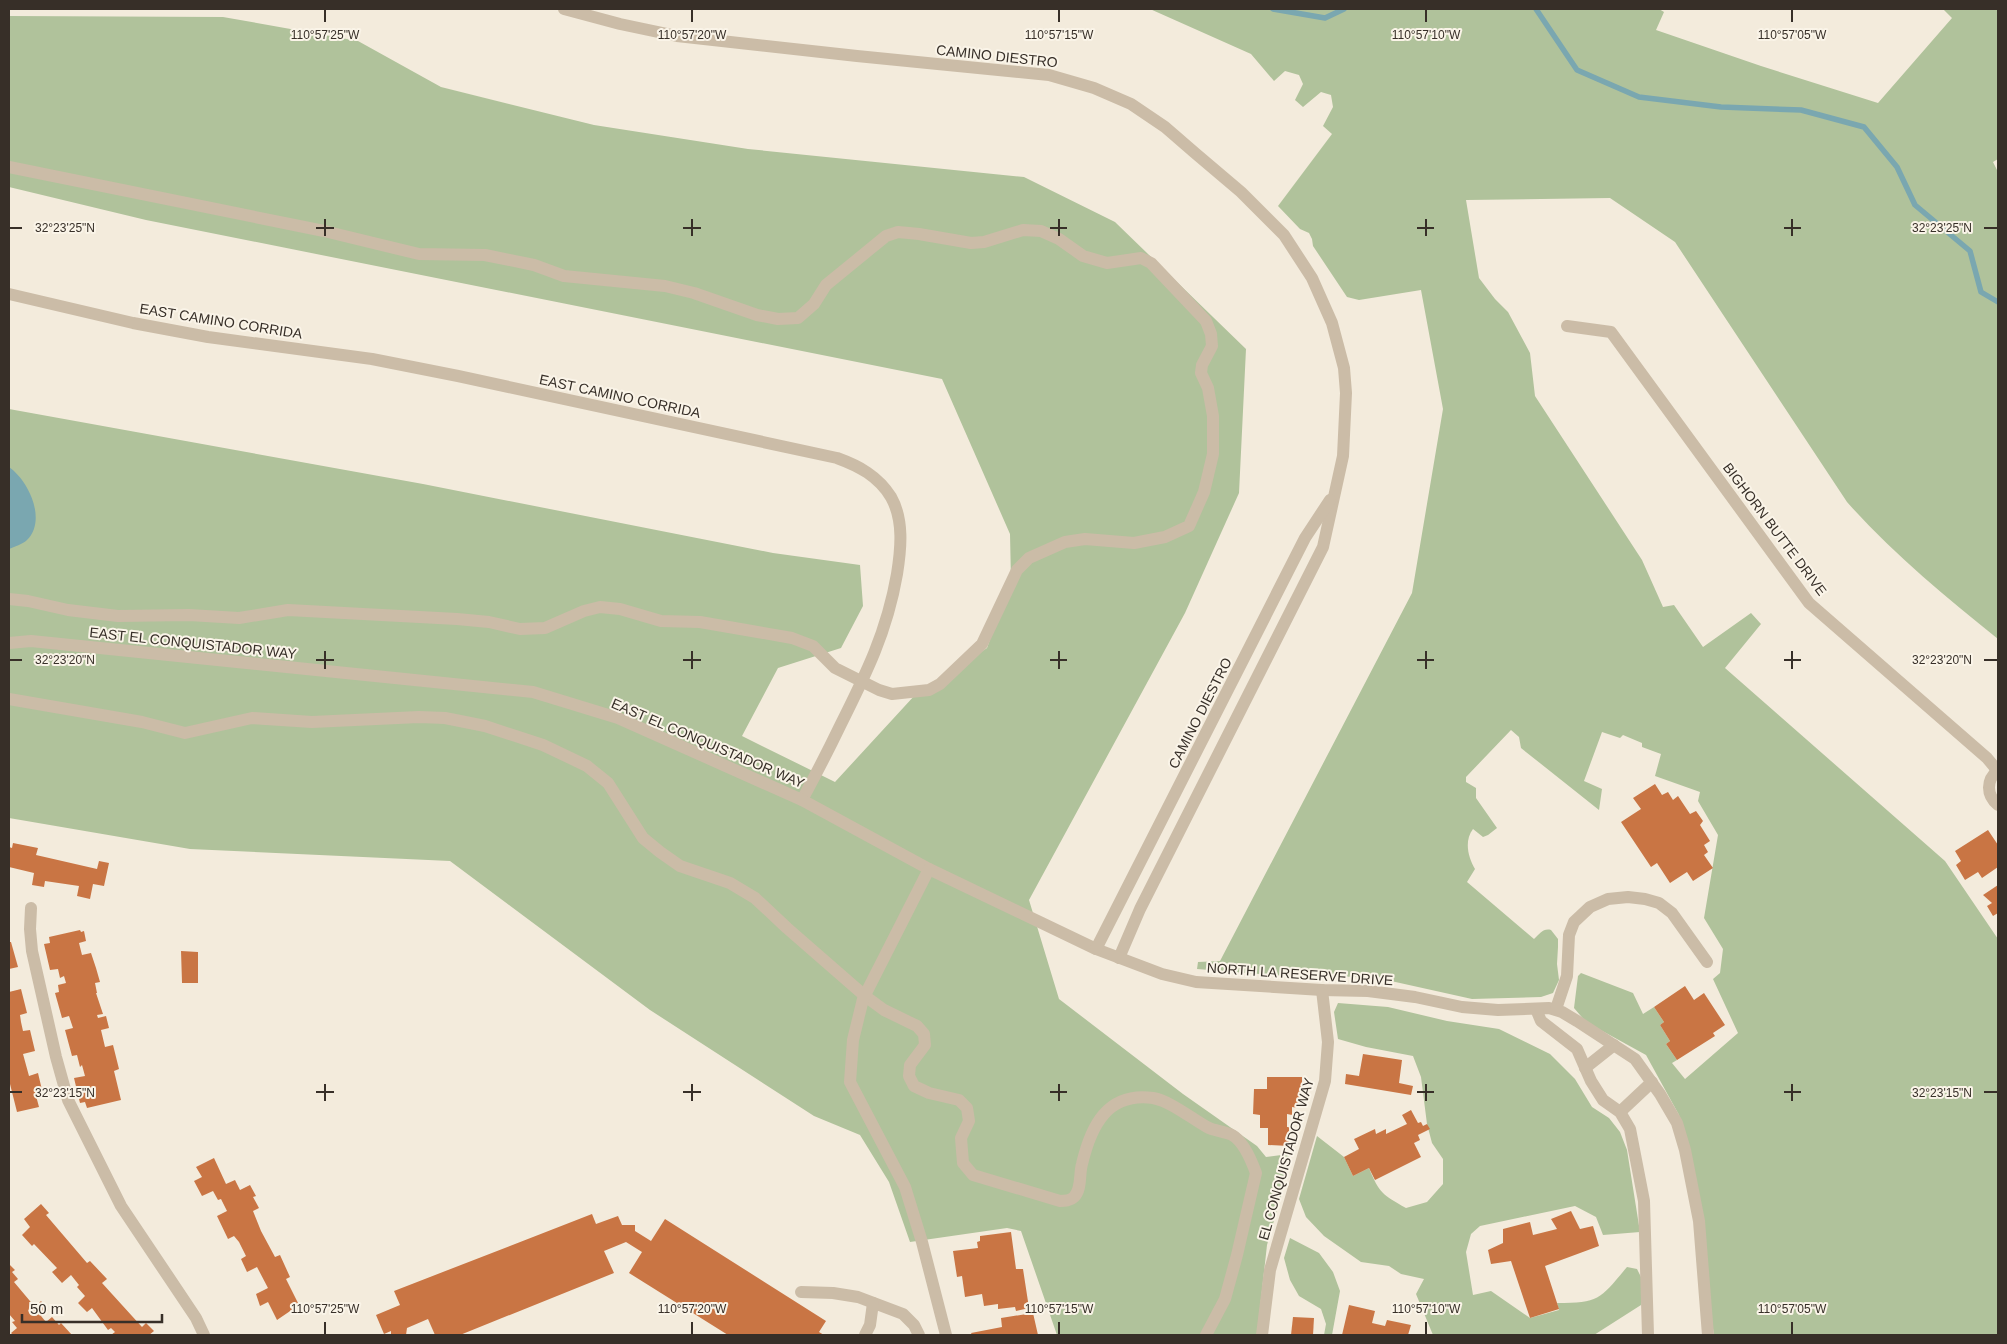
<svg xmlns="http://www.w3.org/2000/svg" width="2007" height="1344" viewBox="0 0 2007 1344" font-family="Arial,sans-serif">
<style>
.green{fill:#b0c29b}
.water{fill:#7aa7b0}
.lines{fill:none;stroke-linecap:round;stroke-linejoin:round}
.stream{stroke:#7aa7b0;stroke-width:5.5}
.building{fill:#c97544}
.minor{stroke:#cbbca7;stroke-width:12}
.ticks{fill:none;stroke:#372f28;stroke-width:2}
.labels{text-anchor:middle;dominant-baseline:central;stroke-width:4;stroke-linejoin:round;paint-order:stroke}
.street-label{font-size:14px;fill:#372f28;stroke:#faf4e8}
.ticks-label{font-size:12px;text-anchor:middle;fill:#372f28;stroke:#faf4e8;stroke-width:4;stroke-linejoin:round;paint-order:stroke}
</style>
<rect width="100%" height="100%" fill="#f3ebdc"/>
<g class="green">
<path d="M1150,9H1659L1664,12L1656,30L1761,66L1878,103L1952,18L1943,9H1998V159L1993,162L1998,172V639C1945,596 1892,553 1847,502L1675,242L1610,198L1466,200L1479,278L1495,299L1508,312L1530,353L1535,396L1642,560L1663,607L1674,605L1703,647L1751,613L1761,624L1725,668L1945,861L1998,939V1335H1714L1679,1115L1646,1055L1586,1022L1574,1008L1578,976L1581,973L1633,993L1643,1014L1654,1007L1664,1022L1660,1025L1670,1041L1666,1044L1677,1060L1672,1063L1685,1079L1738,1033L1713,979L1720,973L1723,949L1704,918L1718,835L1698,801L1700,792L1655,776L1661,754L1642,747V743L1623,735L1620,738L1602,732L1584,781L1602,789L1599,810L1521,748L1519,737L1511,730L1466,777V782L1476,788V798L1497,828L1488,835L1483,837L1473,829C1464,841 1468,857 1475,869L1467,882L1534,939C1540,934 1543,928 1551,930L1558,939V947L1557,964L1559,980L1553,993L1541,997L1472,999L1373,977L1284,976L1197,969L1198,962L1220,961L1412,593L1443,409L1421,290L1359,300L1347,297L1313,246L1312,239L1309,233L1300,229L1278,206L1332,134L1323,126L1333,107L1331,95L1321,92L1303,107L1295,100L1303,84L1299,75L1285,71L1274,81L1251,54Z"/>
<path d="M9,16L223,17L358,41L441,87L594,125L748,149L1024,177L1115,222L1246,349L1239,493L1185,613L1029,900L1059,999L1183,1094L1257,1146L1266,1157L1289,1154L1286,1178L1267,1245L1257,1335H1057L1021,1231L1007,1228L910,1242L889,1182L860,1135L814,1116L650,1010L450,861L190,849L9,818V409L423,484L773,553L860,565L863,606L841,648L778,668L742,736L835,782L915,695L987,648L1011,580L1010,534L942,379L146,220L9,187Z"/>
<path d="M1338,1003L1388,1007L1447,1021L1499,1029L1550,1054L1575,1079L1592,1107L1609,1118L1620,1132L1627,1150L1640,1232L1603,1235L1596,1217L1575,1206L1480,1226L1471,1234L1466,1252L1473,1295L1491,1291L1530,1318L1559,1310L1557,1303C1600,1303 1600,1299 1627,1267L1637,1269L1641,1277V1305L1594,1335H1433L1416,1294L1424,1279L1401,1274L1389,1266L1361,1262L1324,1236L1306,1217L1299,1199L1317,1136L1344,1157L1353,1176L1369,1168C1379,1193 1383,1195 1406,1208L1427,1202L1443,1184V1159L1432,1143L1427,1124L1421,1077L1413,1056L1366,1047L1338,1039L1334,1012Z"/>
<path d="M1290,1238L1319,1253L1333,1272L1340,1291L1332,1335H1324L1326,1324L1321,1309L1299,1296L1290,1280L1284,1258Z"/>
</g>
<path class="water" d="M9,467C29,481 47,520 27,540C23,544 14,547 9,549Z"/>
<g class="lines">
<g class="stream">
<path d="M1273,9L1325,18L1344,9"/>
<path d="M1536,9L1577,70L1639,97L1721,107L1801,110L1864,127L1897,167L1915,205L1970,251L1981,292L1998,302"/>
</g>
</g>
<g class="building">
<path d="M1655,784L1662,795L1668,792L1673,800L1678,796L1690,814L1696,811L1703,821L1700,825L1710,841L1704,845L1708,852L1704,855L1713,868L1693,881L1687,872L1670,883L1657,863L1651,867L1621,822L1641,809L1633,798Z"/>
<path d="M1988,830L1998,845V867L1982,878L1978,872L1965,880L1956,865L1961,861L1955,851Z"/>
<path d="M13,843L38,848L36,855L97,869L99,861L109,863L104,886L93,884L90,899L77,896L79,886L45,881L44,887L32,885L34,873L9,867V847L12,848Z"/>
<path d="M1998,885V913L1993,916L1987,906L1992,903L1983,895Z"/>
<path d="M80,930L81,932L84,931L86,941L79,943L82,955L91,953L96,968L100,982L95,983L97,993H96L103,1014L97,1015L98,1018L106,1016L109,1028L101,1030L105,1047L113,1045L119,1069L114,1071L121,1100L87,1108L85,1102L80,1103L74,1078L85,1076L82,1065L80,1067L77,1055L72,1056L65,1030L73,1028L69,1016L62,1018L55,993L59,992L58,985L66,983L64,976L60,978L58,969L50,970L44,944L50,943L49,937Z"/>
<path d="M9,942H11L18,967L9,969Z"/>
<path d="M181,951L198,952V983H182Z"/>
<path d="M1685,986L1694,1000L1704,993L1725,1025L1713,1033L1715,1036L1677,1060L1666,1044L1670,1041L1660,1025L1664,1022L1654,1007Z"/>
<path d="M21,989L27,1013L20,1015L21,1022L23,1031L30,1030L35,1051L23,1054L29,1076L38,1073L42,1090L35,1092L39,1107L17,1112L10,1084H9V992Z"/>
<path d="M1363,1054L1402,1060L1399,1083L1413,1086L1411,1095L1345,1084L1346,1074L1359,1076Z"/>
<path d="M1267,1077H1302V1099H1298V1108L1292,1107V1115L1287,1114V1127H1289V1146L1268,1145V1128H1260V1115L1253,1114L1254,1089H1267Z"/>
<path d="M1411,1110L1418,1123L1421,1122L1423,1126L1427,1124L1430,1129L1418,1135L1420,1140L1414,1143L1421,1157L1375,1180L1369,1168L1353,1176L1344,1157L1359,1149L1354,1139L1375,1129L1376,1134L1386,1129V1134L1407,1124L1402,1115Z"/>
<path d="M214,1158L226,1184L235,1180L240,1190L250,1185L256,1196L253,1197L259,1208L253,1211L261,1231L275,1257L280,1255L290,1277L286,1279L299,1305L277,1320L268,1302L260,1306L256,1294L268,1288L257,1267L247,1272L241,1259L246,1256L239,1242L234,1236L228,1239L217,1216L227,1211L221,1199L218,1200L213,1191L202,1196L194,1181L202,1177L196,1167Z"/>
<path d="M41,1204L49,1213L46,1215L87,1263L90,1261L107,1279L102,1283L142,1327L146,1323L154,1331L149,1335H111L115,1332L111,1328L108,1330L92,1308L87,1312L78,1303L85,1296L77,1287L79,1285L71,1275L62,1283L52,1272L57,1268L34,1244L32,1246L22,1235L30,1227L24,1219Z"/>
<path d="M1571,1211L1580,1229L1593,1226L1599,1246L1545,1266L1559,1309L1530,1318L1511,1261L1491,1264L1488,1250L1503,1243V1229L1530,1222L1533,1235L1557,1229L1551,1219Z"/>
<path d="M592,1214L596,1224L618,1216L622,1225H635V1231L651,1241L665,1219L826,1321L819,1332L824,1335H728L629,1273L642,1252L626,1242L604,1251L614,1273L460,1335H435L428,1319L407,1328L406,1335H391V1331L384,1334L376,1315L400,1305L394,1291Z"/>
<path d="M1011,1232L1016,1269H1023L1029,1308L1016,1311L1015,1307L998,1309V1304L984,1306L982,1294L965,1297L962,1276L957,1277L953,1251L978,1248L977,1242L980,1241V1236Z"/>
<path d="M9,1264L15,1270L12,1272L18,1279L14,1282L35,1307L41,1301L48,1310L41,1316L46,1322L52,1317L59,1325L61,1323L72,1335H13L11,1333L17,1328L12,1322L15,1321L9,1314Z"/>
<path d="M1349,1305L1375,1311L1372,1323L1385,1326L1387,1320L1411,1325L1408,1335H1342Z"/>
<path d="M1033,1313L1038,1335H972L971,1333L1002,1327L1001,1318Z"/>
<path d="M1293,1317L1314,1318L1313,1335H1291Z"/>
</g>
<g class="lines">
<g class="minor">
<path d="M564,9L620,24L677,36L857,56L1049,75L1094,88L1131,104L1165,127L1195,153L1241,192L1284,235L1312,278L1332,323L1344,368L1346,393L1343,456L1323,547L1140,909L1119,958"/>
<path d="M9,167L324,231L419,254L485,255L534,265L564,276L665,286L694,293L757,315L778,319L798,318L814,304L826,285L886,236L898,232L919,234L971,243L984,242L1023,230L1041,231L1059,239L1083,256L1107,263L1141,258L1151,263L1206,321L1211,334L1212,346L1202,365L1201,373L1208,388L1213,416V454L1204,492L1189,526L1165,537L1134,543L1085,539L1065,542L1029,558L1017,570L982,644L940,684L929,690L892,694L879,690L835,668L813,646L792,638L700,622L661,621L620,609L600,607L584,611L545,628L520,629L489,622L457,619L288,610L239,618L189,615L118,616L68,610L28,601L9,599"/>
<path d="M9,294L133,323L208,337L372,359L458,376L837,458C859,466 878,476 891,497C904,520 901,549 897,574C887,632 866,674 840,726C828,751 815,776 802,800"/>
<path d="M1567,326L1611,332L1809,603L1987,758L1997,770"/>
<path d="M9,643L31,641L533,692L618,718L802,800L929,869L1096,949L1162,974L1196,982L1322,990L1368,991L1415,997L1462,1007L1498,1010L1549,1008L1562,1012L1577,1021L1635,1059L1660,1094L1677,1123L1685,1150L1699,1221L1708,1335"/>
<path d="M9,699L142,722L185,733L252,718L312,722L419,717L445,718L485,726L543,745L587,766L608,783L643,838L660,852L680,866L730,883L755,898L787,928L865,996L884,1010L917,1026L924,1034L925,1045L910,1065L909,1076L914,1086L929,1093L959,1100L967,1108L969,1121L961,1138L963,1163L973,1175L1060,1201C1065,1201 1070,1201 1074,1197C1082,1189 1079,1174 1082,1164C1091,1126 1107,1092 1153,1098C1170,1101 1191,1118 1207,1127C1214,1131 1224,1131 1232,1135C1243,1141 1252,1162 1256,1173L1237,1255L1225,1299L1206,1335"/>
<path d="M1998,770C1986,780 1986,795 1998,805"/>
<path d="M929,869L863,999L853,1040L850,1082L905,1187L922,1242L946,1335"/>
<path d="M31,908L30,929L32,951L56,1057L68,1100L121,1206L196,1318L204,1335"/>
<path d="M1096,949L1305,538L1330,500"/>
<path d="M1536,1009L1541,1021L1577,1049L1591,1081L1603,1100L1620,1112L1630,1129L1644,1201L1648,1335"/>
<path d="M1556,1009L1567,976L1569,935L1574,922L1590,907L1608,899L1628,897L1645,899L1659,903L1672,913L1707,962"/>
<path d="M1585,1068L1614,1045"/>
<path d="M1620,1112L1652,1082"/>
<path d="M801,1292L833,1293L858,1297L903,1314L914,1325L919,1335"/>
<path d="M865,1335L870,1325L873,1303"/>
<path d="M1262,1335L1270,1270L1325,1081L1328,1042L1322,990"/>
</g>
</g>
<path class="ticks" d="M325,10V22M692,10V22M1059,10V22M1426,10V22M1792,10V22M325,219V236M692,219V236M1059,219V236M1426,219V236M1792,219V236M10,228H22M316,228H334M683,228H701M1050,228H1067M1417,228H1434M1784,228H1801M1984,228H1997M325,651V669M692,651V669M1059,651V669M1426,651V669M1792,651V669M10,660H22M316,660H334M683,660H701M1050,660H1067M1417,660H1434M1784,660H1801M1984,660H1997M325,1084V1101M692,1084V1101M1059,1084V1101M1426,1084V1101M1792,1084V1101M10,1092H22M316,1092H334M683,1092H701M1050,1092H1067M1417,1092H1434M1784,1092H1801M1984,1092H1997M325,1322V1334M692,1322V1334M1059,1322V1334M1426,1322V1334M1792,1322V1334"/>
<g class="labels">
<g class="street-label">
<text transform="translate(997 56) rotate(6)">CAMINO DIESTRO</text>
<text transform="translate(221 321) rotate(9)">EAST CAMINO CORRIDA</text>
<text transform="translate(620 396) rotate(12)">EAST CAMINO CORRIDA</text>
<text transform="translate(1775 529) rotate(53)">BIGHORN BUTTE DRIVE</text>
<text transform="translate(193 643) rotate(6)">EAST EL CONQUISTADOR WAY</text>
<text transform="translate(1200 713) rotate(-63)">CAMINO DIESTRO</text>
<text transform="translate(708 743) rotate(23)">EAST EL CONQUISTADOR WAY</text>
<text transform="translate(1300 974) rotate(4)">NORTH LA RESERVE DRIVE</text>
<text transform="translate(1286 1159) rotate(-74)">EL CONQUISTADOR WAY</text>
</g>
</g>
<g class="ticks-label">
<text x="325" y="39">110°57'25"W</text>
<text x="692" y="39">110°57'20"W</text>
<text x="1059" y="39">110°57'15"W</text>
<text x="1426" y="39">110°57'10"W</text>
<text x="1792" y="39">110°57'05"W</text>
<text x="65" y="232">32°23'25"N</text>
<text x="1942" y="232">32°23'25"N</text>
<text x="65" y="664">32°23'20"N</text>
<text x="1942" y="664">32°23'20"N</text>
<text x="65" y="1097">32°23'15"N</text>
<text x="1942" y="1097">32°23'15"N</text>
<text x="325" y="1313">110°57'25"W</text>
<text x="692" y="1313">110°57'20"W</text>
<text x="1059" y="1313">110°57'15"W</text>
<text x="1426" y="1313">110°57'10"W</text>
<text x="1792" y="1313">110°57'05"W</text>
</g>
<rect width="2007" height="1344" fill="none" stroke="#372f28" stroke-width="20"/>
<path d="M22 1314v8h140v-8" fill="none" stroke="#372f28" stroke-width="2.5"/>
<text x="30" y="1314" font-size="15" fill="#372f28" stroke="#faf4e8" stroke-width="4" paint-order="stroke">50 m</text>
</svg>
